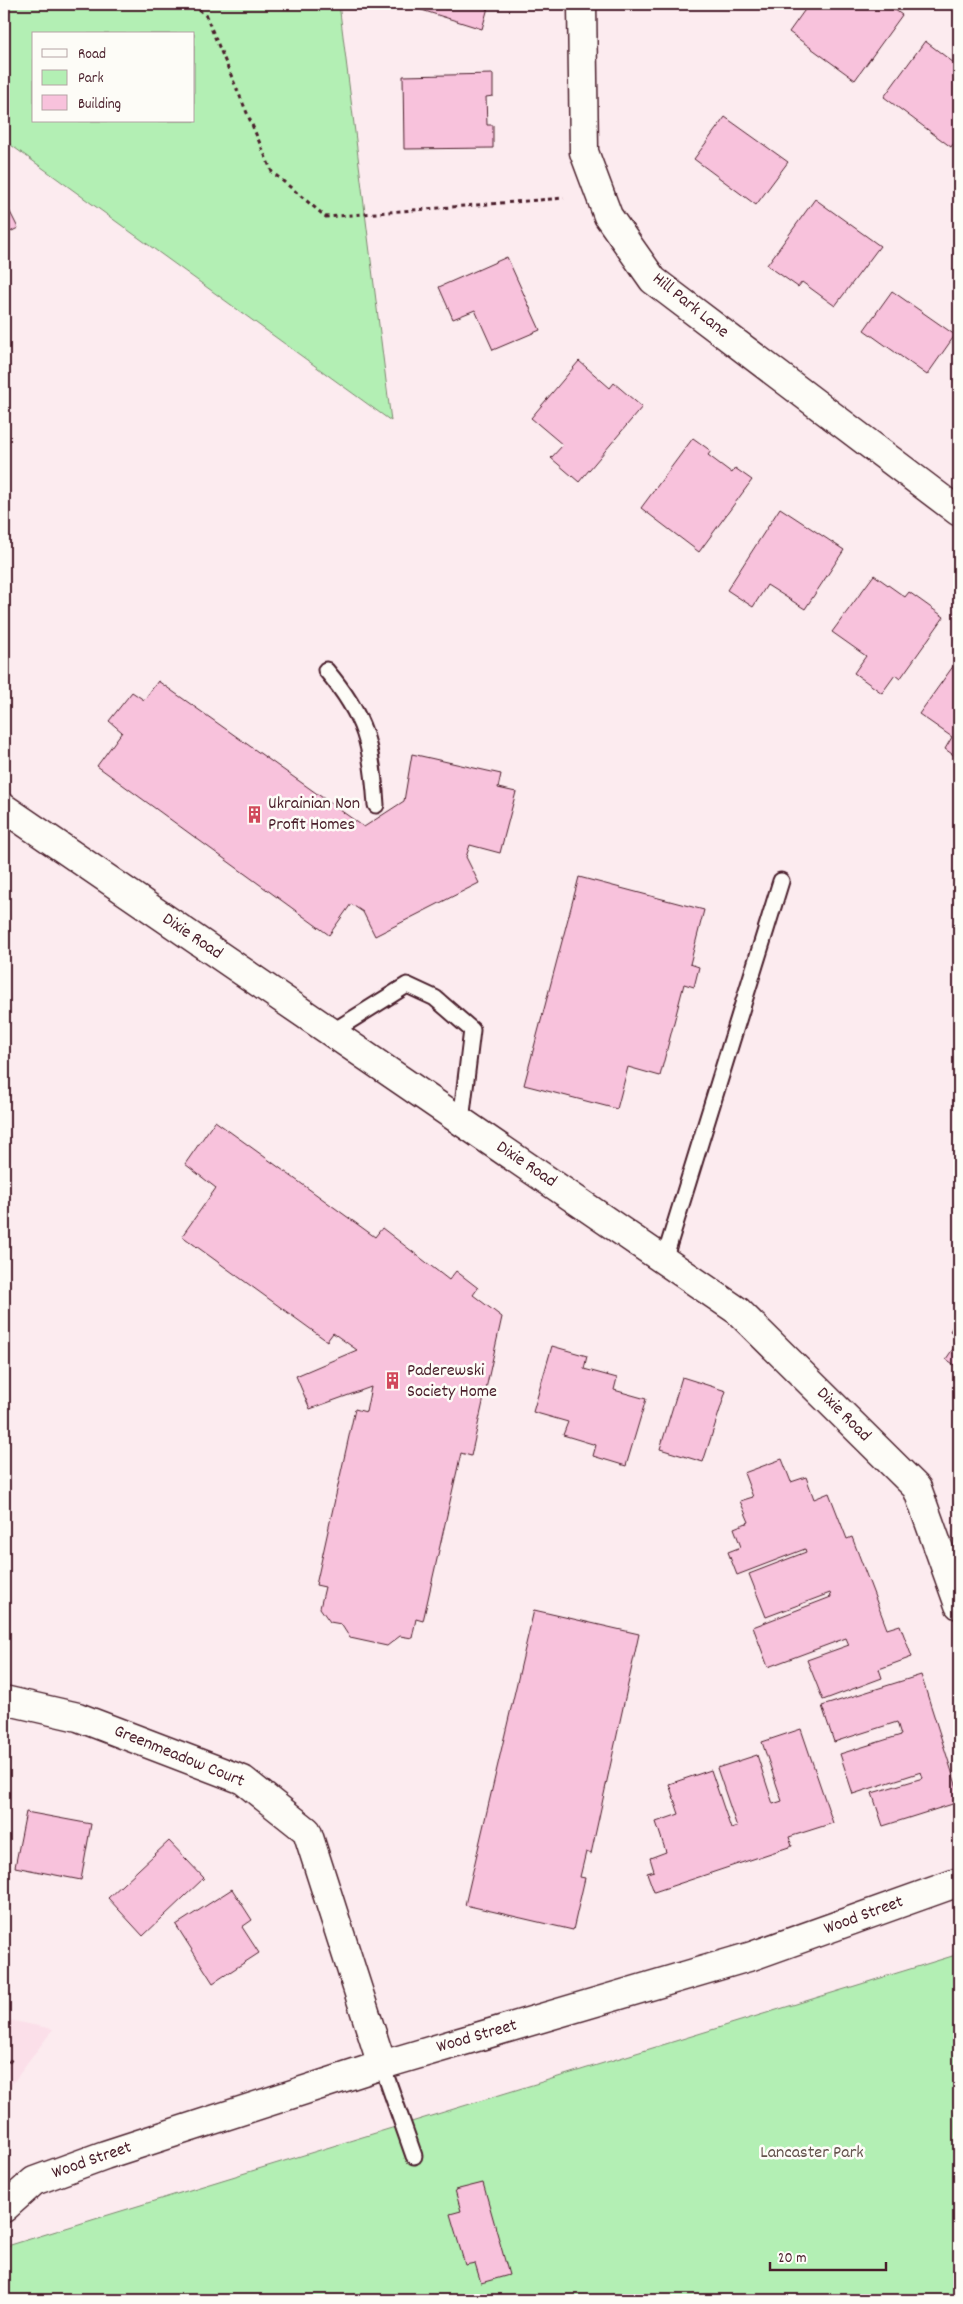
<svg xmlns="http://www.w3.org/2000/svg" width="963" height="2304" viewBox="0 0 963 2304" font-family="Dekko,sans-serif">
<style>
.built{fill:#fbdfe9}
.green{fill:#b3efb4;stroke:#7e8770;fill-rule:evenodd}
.building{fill:#f8c2dc;stroke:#4a1f2b}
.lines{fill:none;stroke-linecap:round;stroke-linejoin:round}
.service-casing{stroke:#4a1f2b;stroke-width:19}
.minor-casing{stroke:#4a1f2b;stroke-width:31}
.path{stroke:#4a1f2b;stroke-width:3;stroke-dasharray:4 4;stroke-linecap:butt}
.service{stroke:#fdfcf7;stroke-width:15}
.minor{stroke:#fdfcf7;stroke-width:28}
.labels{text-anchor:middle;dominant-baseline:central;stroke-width:5;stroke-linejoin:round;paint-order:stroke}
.street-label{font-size:18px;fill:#4a1f2b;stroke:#fdfcf7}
.poi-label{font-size:18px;fill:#4a1f2b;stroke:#fdfcf7;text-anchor:start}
.park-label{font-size:18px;fill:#64534d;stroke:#fdfcf7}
</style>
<rect width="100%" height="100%" fill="#fcebef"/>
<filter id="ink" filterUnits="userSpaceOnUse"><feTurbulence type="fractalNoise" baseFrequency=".02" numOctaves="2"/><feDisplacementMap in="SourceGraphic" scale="10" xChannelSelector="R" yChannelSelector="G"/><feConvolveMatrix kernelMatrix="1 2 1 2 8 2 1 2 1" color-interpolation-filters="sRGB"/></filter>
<g filter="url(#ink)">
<path class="built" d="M4,2019L53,2029L4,2095Z"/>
<g class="green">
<path d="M4,4H339L391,421L4,140ZM34,34H194V121H34Z"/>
<path d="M959,1954V2300H4V2247Z"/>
</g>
<g class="building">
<path d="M410,4H489L482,29L409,6Z"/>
<path d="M809,4H887L902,15L855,80L789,32Z"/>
<path d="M925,41L958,66L959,64V136L951,147L884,97Z"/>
<path d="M493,74V96L486,97L487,125H493V148L404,149L403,76Z"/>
<path d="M725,117L788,162L756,205L694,159Z"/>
<path d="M815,199L880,246L835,306L802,282L798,287L767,265Z"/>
<path d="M4,200L18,228L4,235Z"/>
<path d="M507,257L540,330L493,350L475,310L453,319L439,287Z"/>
<path d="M892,291L955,335L927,375L864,330Z"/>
<path d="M579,361L610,388L614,383L642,407L579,482L551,458L563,445L531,418Z"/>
<path d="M693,438L711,451L708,455L732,473L735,468L752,480L699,552L641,508Z"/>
<path d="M780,508L844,550L805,609L767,585L753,607L727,590Z"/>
<path d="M874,575L905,597L909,592L944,617L900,679L895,675L882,693L854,673L866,656L832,632Z"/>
<path d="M959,658V759L945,749L952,737L919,714Z"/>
<path d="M158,681L364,827L404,801L412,754L501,774L498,788L516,792L500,853L470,845L466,857L479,883L375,936L363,912L351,904L329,935L97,766L122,732L109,721L132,692L144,700Z"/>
<path d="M579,877L704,910L690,964L699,967L694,987L684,984L660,1076L628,1067L617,1109L524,1085Z"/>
<path d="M215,1121L375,1237L382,1228L449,1280L456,1271L478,1288L473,1295L502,1317L471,1456L461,1453L423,1621L416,1619L412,1638L400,1636L387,1646L350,1638L341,1624L330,1622L320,1608L325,1587L316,1585L355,1409L366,1412L371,1387L310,1409L296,1376L357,1350L333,1333L327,1341L182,1236L216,1188L185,1164Z"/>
<path d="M959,1317V1337L950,1331Z"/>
<path d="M959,1340V1368L946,1359Z"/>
<path d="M552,1346L587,1356L584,1369L617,1378L614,1390L646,1399L626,1466L593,1456L596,1445L563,1435L568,1422L533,1412Z"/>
<path d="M682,1377L726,1391L703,1462L660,1449Z"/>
<path d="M782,1459L791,1482L806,1477L814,1499L829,1493L847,1539L852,1537L887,1629L900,1625L912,1657L879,1669L882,1678L823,1700L807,1660L849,1645L846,1638L768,1667L753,1627L831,1597L830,1593L766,1617L749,1574L806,1552L805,1549L737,1575L728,1552L741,1547L734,1528L749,1522L740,1501L753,1497L744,1473Z"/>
<path d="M534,1610L639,1634L591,1854L586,1852L580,1877L585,1878L573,1930L465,1905Z"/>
<path d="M921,1675L959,1794V1802L883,1826L872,1793L923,1778L921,1772L853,1794L840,1754L901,1735L897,1722L834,1742L822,1706Z"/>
<path d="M801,1729L833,1823L789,1837L792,1846L654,1892L647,1873L654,1871L650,1858L666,1852L656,1822L679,1814L669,1784L711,1770L731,1829L737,1827L717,1768L757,1755L773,1804L782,1801L762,1742Z"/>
<path d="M26,1812L91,1824L81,1880L15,1867Z"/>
<path d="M169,1841L204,1878L143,1936L108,1898Z"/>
<path d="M232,1889L252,1920L242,1927L259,1953L213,1983L176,1925Z"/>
<path d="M483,2183L509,2275L481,2283L475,2263L465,2265L450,2214L461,2211L455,2190Z"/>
</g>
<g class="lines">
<defs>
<g id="service">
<path d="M326,670C366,717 372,746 376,805"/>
<path d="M332,1032L407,985L435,998L472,1030L461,1121"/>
<path d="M664,1260L781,881"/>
<path d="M382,2065L414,2156"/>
</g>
<g id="minor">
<path d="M582,4L584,152L608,216L653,280L959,512"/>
<path d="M4,808L738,1311L917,1488L959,1605"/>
<path d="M4,1700L78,1717L243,1780L307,1831L382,2065"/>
<path d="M4,2208L34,2181L105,2155L382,2065L752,1956L959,1882"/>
</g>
</defs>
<use href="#service" class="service-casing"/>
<use href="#minor" class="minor-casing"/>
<g class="path">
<path d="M193,4L206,16L272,172L326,217L564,198"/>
<path d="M4,2069L13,2057"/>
</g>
<use href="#service" class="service"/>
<use href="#minor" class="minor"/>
</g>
</g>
<defs>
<symbol id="building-bare" viewBox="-9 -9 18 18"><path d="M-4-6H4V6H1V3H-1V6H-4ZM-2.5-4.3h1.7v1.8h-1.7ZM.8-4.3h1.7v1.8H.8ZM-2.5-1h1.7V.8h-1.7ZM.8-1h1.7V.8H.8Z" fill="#d1495b" stroke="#fdfcf7" stroke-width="2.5" paint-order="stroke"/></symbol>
</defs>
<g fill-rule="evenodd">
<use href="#building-bare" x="242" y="802" width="25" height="25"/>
<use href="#building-bare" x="380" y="1368" width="25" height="25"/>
</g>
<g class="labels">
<g class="street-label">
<text transform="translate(690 306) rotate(39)">Hill Park Lane</text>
<text transform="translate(192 937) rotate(34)">Dixie Road</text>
<text transform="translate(526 1165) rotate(34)">Dixie Road</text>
<text transform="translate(843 1415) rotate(45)">Dixie Road</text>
<text transform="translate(179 1757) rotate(22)">Greenmeadow Court</text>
<text transform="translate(864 1916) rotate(-20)">Wood Street</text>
<text transform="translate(477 2037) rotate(-16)">Wood Street</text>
<text transform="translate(92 2161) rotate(-19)">Wood Street</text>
</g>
<g class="poi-label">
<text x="268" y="804">Ukrainian Non<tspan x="268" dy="21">Profit Homes</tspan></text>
<text x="407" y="1371">Paderewski<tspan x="407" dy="21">Society Home</tspan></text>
</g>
<g class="park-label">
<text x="812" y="2153">Lancaster Park</text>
</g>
</g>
<rect width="963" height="2304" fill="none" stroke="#fdfcf7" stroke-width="20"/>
<rect x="10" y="10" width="943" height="2284" fill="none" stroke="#4a1f2b" stroke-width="2" filter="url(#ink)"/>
<rect x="32" y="32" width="162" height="90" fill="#fdfcf7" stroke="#b5a4a5"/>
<rect x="42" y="49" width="25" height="8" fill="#fdfcf7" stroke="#b5a4a5"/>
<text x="78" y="58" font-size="15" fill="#4a1f2b">Road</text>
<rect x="42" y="70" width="25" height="15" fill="#b3efb4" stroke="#b5a4a5"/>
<text x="78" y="82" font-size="15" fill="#4a1f2b">Park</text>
<rect x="42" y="95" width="25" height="15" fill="#f8c2dc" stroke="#b5a4a5"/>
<text x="78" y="108" font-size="15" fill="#4a1f2b">Building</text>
<path d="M770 2262v8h116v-8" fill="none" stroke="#4a1f2b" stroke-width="2.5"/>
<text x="778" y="2262" font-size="15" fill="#4a1f2b" stroke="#fdfcf7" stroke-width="4" paint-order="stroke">20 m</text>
</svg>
